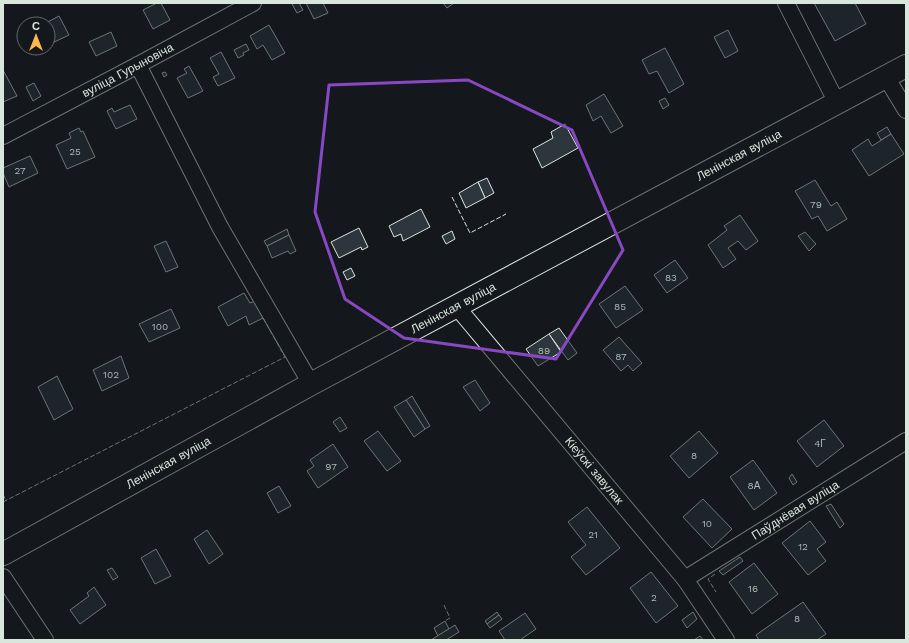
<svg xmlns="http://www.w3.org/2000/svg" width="909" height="643" viewBox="0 0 909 643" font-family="'Work Sans',sans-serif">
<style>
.building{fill:#2c363c;stroke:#d8e6dc}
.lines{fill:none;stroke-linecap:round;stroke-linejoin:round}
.minor-casing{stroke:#d8e6dc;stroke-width:18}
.secondary-casing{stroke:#d8e6dc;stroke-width:24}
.minor{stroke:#14181c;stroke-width:16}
.secondary{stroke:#14181c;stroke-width:22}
.fence{stroke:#d8e6dc;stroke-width:1;stroke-dasharray:5 2;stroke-linecap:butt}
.marked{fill:none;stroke:#8948c3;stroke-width:3;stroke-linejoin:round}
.labels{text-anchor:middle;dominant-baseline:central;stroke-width:3;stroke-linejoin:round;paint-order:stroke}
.number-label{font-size:10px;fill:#adbab4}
.street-label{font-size:12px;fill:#d8e6dc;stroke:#14181c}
</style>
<rect width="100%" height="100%" fill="#14181c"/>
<g class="building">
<path d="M157,3H161L170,20L153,29L143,10Z"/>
<path d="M295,3H299L303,10L297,13L292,4Z"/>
<path d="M306,3H323L328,13L314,19Z"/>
<path d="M443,3H454L447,8Z"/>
<path d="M814,3H855L866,24L835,41Z"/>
<path d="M59,16L69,35L50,44L48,40V24H44Z"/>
<path d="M269,25L285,53L272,60L263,45L257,49L250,36Z"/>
<path d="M728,30L738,51L725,58L714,37Z"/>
<path d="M111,32L117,46L96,56L89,42Z"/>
<path d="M246,44L249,50L243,53L244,55L238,58L234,50Z"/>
<path d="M665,48L684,84L669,93L657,71L649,74L642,60Z"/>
<path d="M221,52L235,78L218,86L213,77L219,74L210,58Z"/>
<path d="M189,66L203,91L188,98L177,78L187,73L184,69Z"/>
<path d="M3,70L17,96L3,102Z"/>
<path d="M165,72L167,75L164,77L162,73Z"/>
<path d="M34,83L41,96L33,101L26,87Z"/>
<path d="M604,94L623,126L611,133L601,116L593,121L586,105Z"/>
<path d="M665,98L669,105L663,109L659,101Z"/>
<path d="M130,105L137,119L116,129L107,111L112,108L114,112Z"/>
<path d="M565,124L578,148L542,168L533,149L553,138L551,132Z"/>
<path d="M887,127L891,134L881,140L877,133Z"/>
<path d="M79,128L81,132L83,131L95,157L67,169L56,145L71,138L69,133Z"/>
<path d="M891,134L904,154L869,176L852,150L868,139L872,146Z"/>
<path d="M30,156L38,173L9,187L3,173V168Z"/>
<path d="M487,178L494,193L485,198L478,182Z"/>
<path d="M815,180L831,206L837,202L847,219L827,231L818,216L812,219L795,191Z"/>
<path d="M478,182L485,198L466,208L459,193Z"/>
<path d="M421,209L430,227L403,241L401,234L394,237L389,226Z"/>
<path d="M740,215L758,241L746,250L738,241L728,248L736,259L723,268L708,245L727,230L724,226Z"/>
<path d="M359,228L368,247L362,250L361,247L339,258L331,242Z"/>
<path d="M287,229L289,235L267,246L264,241Z"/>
<path d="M452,231L455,239L446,244L442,236Z"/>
<path d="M805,232L816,244L809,251L798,236Z"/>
<path d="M289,235L296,251L290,254L288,251L272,258L267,246Z"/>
<path d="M166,241L178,267L166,272L154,246Z"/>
<path d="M675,260L688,278L667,293L654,275Z"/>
<path d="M351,268L355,276L347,280L343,272Z"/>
<path d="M625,286L643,310L616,328L599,304Z"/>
<path d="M244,293L250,303L255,301L263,318L249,325L246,316L228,326L218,307Z"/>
<path d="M171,309L180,328L149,342L139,324Z"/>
<path d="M559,328L577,353L568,360L549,334Z"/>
<path d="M549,334L561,352L538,366L526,349Z"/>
<path d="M619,337L642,363L633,371L628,365L621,371L603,350Z"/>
<path d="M121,356L129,378L102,391L93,370Z"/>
<path d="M57,376L73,409L54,420L38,387Z"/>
<path d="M475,380L490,403L480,411L463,387Z"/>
<path d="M412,396L430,426L425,429L406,400Z"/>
<path d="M406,400L425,429L414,437L394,407Z"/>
<path d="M340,417L347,428L340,432L333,422Z"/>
<path d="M824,420L844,446L817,467L797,441Z"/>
<path d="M378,431L401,461L387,471L364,441Z"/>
<path d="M699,431L718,453L689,478L670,456Z"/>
<path d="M333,444L348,467L318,488L307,471L314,466L310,460Z"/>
<path d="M753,460L777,493L754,510L730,477Z"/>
<path d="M792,474L797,482L793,485L789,478Z"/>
<path d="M279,486L291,506L278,513L267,493Z"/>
<path d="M703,499L732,529L712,548L683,517Z"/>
<path d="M831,504L844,524L840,528L826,506Z"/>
<path d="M587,507L620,548L586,575L571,557L586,545L568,522Z"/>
<path d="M810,521L826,542L817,549L826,561L808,575L782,543Z"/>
<path d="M207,530L223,554L209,564L194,539Z"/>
<path d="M156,549L171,576L155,584L141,558Z"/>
<path d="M740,557L743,561L723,575L719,571Z"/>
<path d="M754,563L778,594L752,614L729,582Z"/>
<path d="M112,568L118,577L113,580L107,570Z"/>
<path d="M651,572L678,606L656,623L630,588Z"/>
<path d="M94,587L106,605L80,624L70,610L89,596L87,593Z"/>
<path d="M803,602L826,634L817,640H759L756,635Z"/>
<path d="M497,612L499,615L487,624L485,621Z"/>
<path d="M693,612L697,619L687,628L682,620Z"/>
<path d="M525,613L536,629L520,640H505L499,631Z"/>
<path d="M499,615L502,619L490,628L487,624Z"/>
<path d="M445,621L449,629L438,636L434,628Z"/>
<path d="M455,625L459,632L446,640H431Z"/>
<path d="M700,636L703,640H694Z"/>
</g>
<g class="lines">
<defs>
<g id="minor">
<path d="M786,3L837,103"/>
<path d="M138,65L220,227L311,384"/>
<path d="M886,77L906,110"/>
<path id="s1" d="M3,136L138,65L253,3"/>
<path id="s2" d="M456,306L685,579L726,640"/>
<path d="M3,577L45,640"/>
<path id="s3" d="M685,579L906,441"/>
</g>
<g id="secondary">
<path id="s4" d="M3,554L311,384L906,66"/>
</g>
</defs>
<use href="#minor" class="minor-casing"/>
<use href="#secondary" class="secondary-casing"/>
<use href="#minor" class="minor"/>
<use href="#secondary" class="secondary"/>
<g class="fence">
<path d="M452,197L470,233L506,214"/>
<path d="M3,494L6,501"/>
<path d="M3,502L285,357L263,318"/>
<path d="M715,574L708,579L716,592"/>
<path d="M444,605L450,618L445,621"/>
</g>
</g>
<path d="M0 0H909V643H0ZM468,80L572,130L623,250L556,359L404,338L345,299L315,212L329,85Z" fill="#14181c" fill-opacity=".55" fill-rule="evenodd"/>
<path class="marked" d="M468,80L572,130L623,250L556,359L404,338L345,299L315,212L329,85Z"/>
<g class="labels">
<g class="number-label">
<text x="75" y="151">25</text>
<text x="20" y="170">27</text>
<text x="816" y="204">79</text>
<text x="671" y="277">83</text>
<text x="620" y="306">85</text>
<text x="160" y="326">100</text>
<text x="544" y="350">89</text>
<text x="621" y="356">87</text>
<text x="111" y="374">102</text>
<text x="820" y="443">4Г</text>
<text x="694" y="455">8</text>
<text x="331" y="466">97</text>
<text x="754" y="485">8А</text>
<text x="707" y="523">10</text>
<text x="593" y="534">21</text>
<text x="803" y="546">12</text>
<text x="753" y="588">16</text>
<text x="654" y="597">2</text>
<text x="797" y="618">8</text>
</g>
<g class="street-label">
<text stroke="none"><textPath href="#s1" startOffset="141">вуліца Гурыновіча</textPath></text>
<text stroke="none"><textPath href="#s4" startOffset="837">Ленінская вуліца</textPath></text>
<text stroke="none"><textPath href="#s4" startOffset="513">Ленінская вуліца</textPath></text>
<text stroke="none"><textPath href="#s4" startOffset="189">Ленінская вуліца</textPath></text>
<text stroke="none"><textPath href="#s2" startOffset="215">Кіеўскі завулак</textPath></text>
<text stroke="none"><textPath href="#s3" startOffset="130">Паўднёвая вуліца</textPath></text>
</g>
</g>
<rect width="909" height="643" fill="none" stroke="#d8e6dc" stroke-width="8"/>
<g transform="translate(36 36)"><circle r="19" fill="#14181c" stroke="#626a69"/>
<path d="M0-3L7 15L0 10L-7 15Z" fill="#ffb74d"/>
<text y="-6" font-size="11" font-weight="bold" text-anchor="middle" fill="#d8e6dc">С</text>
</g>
</svg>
